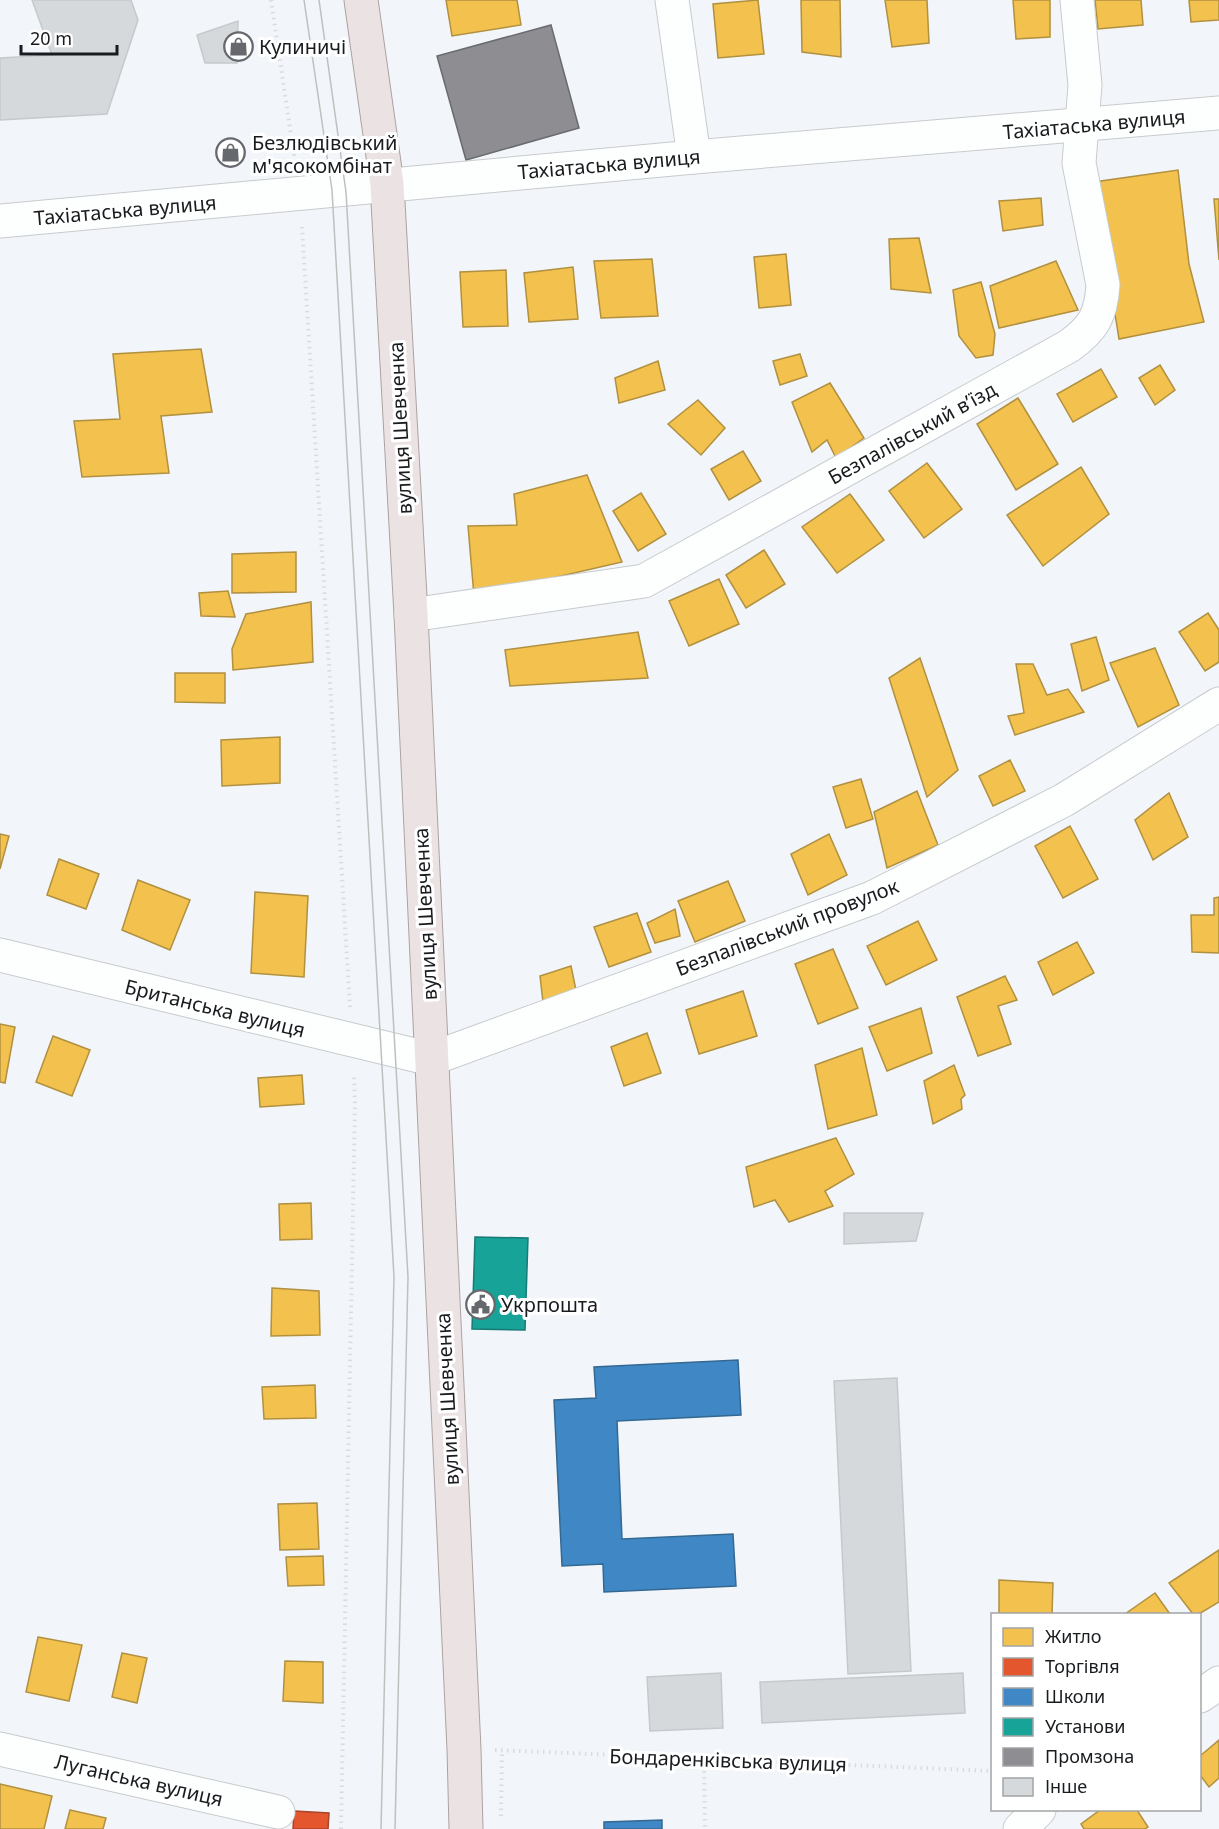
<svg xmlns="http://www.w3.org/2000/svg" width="1219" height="1829" viewBox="0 0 1219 1829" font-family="'Noto Sans',sans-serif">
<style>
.homes{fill:#f2c14e;stroke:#b19040;stroke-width:1.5}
.shops{fill:#e4572e;stroke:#a7452a;stroke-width:1.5}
.schools{fill:#3f88c5;stroke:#346893;stroke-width:1.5}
.public{fill:#17a398;stroke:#187a74;stroke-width:1.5}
.industry{fill:#8d8d92;stroke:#6a6b70;stroke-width:1.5}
.building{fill:#d6d9dc;stroke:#c6c9cc;stroke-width:1.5}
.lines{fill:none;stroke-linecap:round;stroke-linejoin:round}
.minor-casing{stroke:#c8cbcd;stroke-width:35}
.major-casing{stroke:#aea1a1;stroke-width:35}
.path{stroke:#dadbdc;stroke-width:4;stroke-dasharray:1.5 4.5;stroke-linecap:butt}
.minor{stroke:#fdfefe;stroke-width:33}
.major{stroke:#ebe3e3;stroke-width:33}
.tram{stroke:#bec0c0;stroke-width:1.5}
.labels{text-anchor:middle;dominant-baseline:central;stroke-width:6;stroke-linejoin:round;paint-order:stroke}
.poi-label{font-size:20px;fill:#191c1f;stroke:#fff;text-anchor:start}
.street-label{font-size:20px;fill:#191c1f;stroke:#fff}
</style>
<rect width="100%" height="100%" fill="#f2f6fa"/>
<g class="homes">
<path d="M446,0H517L521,25L452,36Z"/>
<path d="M758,0L764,54L718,58L713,4Z"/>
<path d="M801,0H840L841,57L802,52Z"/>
<path d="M885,0H927L929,43L892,47Z"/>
<path d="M1013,0H1050V37L1016,39Z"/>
<path d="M1095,0H1141L1143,25L1098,29Z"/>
<path d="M1189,0H1219V20L1191,22Z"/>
<path d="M1178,170L1189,264L1204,322L1119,339L1094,182Z"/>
<path d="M1041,198L1043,225L1003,231L999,201Z"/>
<path d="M1214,199H1219V260Z"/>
<path d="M919,238L931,293L891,289L889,239Z"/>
<path d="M786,254L791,305L759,308L754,257Z"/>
<path d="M652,259L658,316L601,318L594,261Z"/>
<path d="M1056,261L1078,310L999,328L990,286Z"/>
<path d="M573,267L578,319L529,322L524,273Z"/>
<path d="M506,270L508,326L463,327L460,272Z"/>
<path d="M981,282L995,334L993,355L976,358L959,336L953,290Z"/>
<path d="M201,349L212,412L161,416L169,473L82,477L74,421L120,419L113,354Z"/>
<path d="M800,354L807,376L780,385L773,361Z"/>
<path d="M658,361L665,390L619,403L615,378Z"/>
<path d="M1160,365L1175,390L1155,405L1139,378Z"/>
<path d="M1101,369L1117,397L1073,422L1057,394Z"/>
<path d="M830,383L864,438L836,458L827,440L812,452L792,402Z"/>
<path d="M1018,398L1058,464L1016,490L977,424Z"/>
<path d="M698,400L725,428L701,455L668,424Z"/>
<path d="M743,451L761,481L729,500L711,469Z"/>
<path d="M927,463L962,509L924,538L889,491Z"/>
<path d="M1081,467L1109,514L1043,566L1007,515Z"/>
<path d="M587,475L622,562L474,596L468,526L517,525L514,494Z"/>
<path d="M641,493L666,534L638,551L613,511Z"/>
<path d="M850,494L884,540L837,573L802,527Z"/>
<path d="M764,550L785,584L746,608L726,575Z"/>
<path d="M296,552V592L232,593V554Z"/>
<path d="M719,579L739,624L689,646L669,601Z"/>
<path d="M228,591L235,617L201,616L199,593Z"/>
<path d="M311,602L313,662L233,670L232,649L246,614Z"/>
<path d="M1208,613L1219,630V662L1205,671L1179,632Z"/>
<path d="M638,632L648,678L510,686L505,650Z"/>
<path d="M1096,637L1109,680L1082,691L1071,644Z"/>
<path d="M1155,648L1179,705L1138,727L1110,663Z"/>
<path d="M920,658L958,770L927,797L889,678Z"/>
<path d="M1016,664H1033L1047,695L1068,689L1084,712L1015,735L1008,716L1024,713Z"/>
<path d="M175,673H225V703L175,702Z"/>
<path d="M280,737V783L222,786L221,740Z"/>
<path d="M1010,760L1025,791L993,806L979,776Z"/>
<path d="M861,779L873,819L846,828L833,787Z"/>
<path d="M917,791L938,845L887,868L874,812Z"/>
<path d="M1169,793L1188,837L1153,860L1135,820Z"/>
<path d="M1070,826L1098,879L1063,898L1035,846Z"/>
<path d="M0,834L9,836L0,869Z"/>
<path d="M829,834L847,875L808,895L791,854Z"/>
<path d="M59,859L99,874L86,909L47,895Z"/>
<path d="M138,880L190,900L170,950L122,930Z"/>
<path d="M728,881L745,921L695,942L678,901Z"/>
<path d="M255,892L308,896L304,977L251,973Z"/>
<path d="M1219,897V953L1192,952L1191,915H1214V898Z"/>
<path d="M675,909L680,936L655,943L647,923Z"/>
<path d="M637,913L651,952L609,967L594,927Z"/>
<path d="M918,921L937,960L886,985L867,946Z"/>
<path d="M1077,942L1094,973L1053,995L1038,962Z"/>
<path d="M833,949L858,1008L818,1024L795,964Z"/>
<path d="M571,966L576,990L543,1002L540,976Z"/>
<path d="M1005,976L1017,1000L998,1006L1011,1044L978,1056L957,997Z"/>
<path d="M743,991L757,1036L699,1054L686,1010Z"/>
<path d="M921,1008L932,1053L887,1071L869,1027Z"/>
<path d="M0,1024L15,1027L5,1083L0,1082Z"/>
<path d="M647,1033L661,1073L624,1086L611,1047Z"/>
<path d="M53,1036L90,1050L72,1096L36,1082Z"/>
<path d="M862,1048L877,1115L828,1129L815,1065Z"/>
<path d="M954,1065L965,1095L961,1099L962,1109L933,1124L924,1081Z"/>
<path d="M302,1075L304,1104L260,1107L258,1078Z"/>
<path d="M836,1138L854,1174L825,1191L833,1206L789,1222L775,1200L754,1207L746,1167Z"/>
<path d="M311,1203L312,1239L280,1240L279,1204Z"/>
<path d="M272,1288L319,1291L320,1335L271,1336Z"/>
<path d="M315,1385L316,1418L264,1419L262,1387Z"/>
<path d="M317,1503L319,1549L280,1550L278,1504Z"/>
<path d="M1219,1550V1602L1199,1614H1193L1169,1583Z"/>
<path d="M323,1556L324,1585L288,1586L286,1557Z"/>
<path d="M999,1580L1053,1583L1052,1614H999Z"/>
<path d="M1155,1593L1170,1614H1125Z"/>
<path d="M38,1637L82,1645L69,1701L26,1692Z"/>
<path d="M122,1653L147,1658L137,1703L112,1697Z"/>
<path d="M285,1661L323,1662V1703L283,1701Z"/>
<path d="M1219,1740V1778L1209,1787L1200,1775V1756Z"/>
<path d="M0,1784L52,1796L44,1829H0Z"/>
<path d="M70,1810L106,1818L103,1829H65Z"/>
<path d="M1100,1810H1137L1148,1827L1145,1829H1084L1081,1824Z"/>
</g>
<path class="shops" d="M294,1811L329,1813L328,1829H293Z"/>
<g class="schools">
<path d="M738,1360L741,1415L617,1421L622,1539L733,1534L736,1586L604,1592L603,1564L562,1566L554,1400L596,1398L594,1367Z"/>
<path d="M662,1820V1829H604V1822Z"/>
</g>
<path class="public" d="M475,1237L528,1238L525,1330L472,1329Z"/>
<path class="industry" d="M551,25L579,128L466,160L437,56Z"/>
<g class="building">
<path d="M32,0H131L138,20L107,114L0,120V58L52,55Z"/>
<path d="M238,21L237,63H205L197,35Z"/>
<path d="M844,1213H923L916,1241L844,1244Z"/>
<path d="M897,1378L911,1671L848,1674L834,1381Z"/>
<path d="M721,1673L723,1728L650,1731L647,1677Z"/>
<path d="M963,1673L965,1713L762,1723L760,1682Z"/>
</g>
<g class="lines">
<defs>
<g id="minor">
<path d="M672,0L694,157"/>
<path d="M0,221L694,157L1219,113"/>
<path d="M411,615L644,581L1069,346C1094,328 1101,315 1103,285L1079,163L1085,85L1077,0"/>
<path d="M0,955L431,1059L872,898L1064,800L1219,704"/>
<path d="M1200,1696L1219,1683"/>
<path d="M0,1749L278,1812"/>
<path d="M1020,1829L1039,1810"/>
</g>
<path id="major" d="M361,0L387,184L411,615L464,1749L466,1829"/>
</defs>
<use href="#minor" class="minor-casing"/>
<use href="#major" class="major-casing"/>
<g class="path">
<path d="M271,0L295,162"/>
<path d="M302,227L350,1007"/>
<path d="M495,1750L992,1771"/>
<path d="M704,1759L705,1829"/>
<path d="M501,1816L502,1750"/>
<path d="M341,1829L355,1105L354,1074"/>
</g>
<use href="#minor" class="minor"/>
<use href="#major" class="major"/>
<g class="tram">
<path d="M304,0L332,190L394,1277L381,1829"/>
<path d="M319,0L346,192L408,1277L395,1829"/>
</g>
</g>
<defs>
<symbol id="shop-ring" viewBox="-11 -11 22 22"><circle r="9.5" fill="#fff" stroke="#65686c" stroke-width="1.5"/><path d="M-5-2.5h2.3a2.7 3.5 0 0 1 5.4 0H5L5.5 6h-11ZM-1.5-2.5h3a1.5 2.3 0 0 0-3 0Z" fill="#65686c"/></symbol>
<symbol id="civic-ring" viewBox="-11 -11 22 22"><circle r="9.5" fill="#fff" stroke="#65686c" stroke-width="1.5"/><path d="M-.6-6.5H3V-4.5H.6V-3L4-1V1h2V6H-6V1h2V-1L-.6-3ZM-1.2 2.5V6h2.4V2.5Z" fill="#65686c"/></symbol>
</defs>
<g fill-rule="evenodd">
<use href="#shop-ring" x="222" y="30" width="33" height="33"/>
<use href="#shop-ring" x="214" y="136" width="33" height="33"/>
<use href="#civic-ring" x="464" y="1288" width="33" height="33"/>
</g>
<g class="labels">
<g class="poi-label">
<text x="259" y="46">Кулиничі</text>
<text x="252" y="142">Безлюдівський<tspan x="252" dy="23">м'ясокомбінат</tspan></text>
<text x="501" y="1304">Укрпошта</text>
</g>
<g class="street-label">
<text transform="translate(1094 124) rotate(-5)">Тахіатаська вулиця</text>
<text transform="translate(609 164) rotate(-5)">Тахіатаська вулиця</text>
<text transform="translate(125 210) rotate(-5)">Тахіатаська вулиця</text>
<text transform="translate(400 428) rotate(-93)">вулиця Шевченка</text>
<text transform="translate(912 433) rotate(-29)">Безпалівський в’їзд</text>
<text transform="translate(425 914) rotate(-93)">вулиця Шевченка</text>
<text transform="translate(787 927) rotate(-21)">Безпалівський провулок</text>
<text transform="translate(215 1008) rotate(14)">Британська вулиця</text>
<text transform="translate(447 1399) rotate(-93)">вулиця Шевченка</text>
<text transform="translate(728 1760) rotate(2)">Бондаренківська вулиця</text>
<text transform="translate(139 1780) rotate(13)">Луганська вулиця</text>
</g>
</g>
<rect x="991" y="1613" width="210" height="198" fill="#ffffff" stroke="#a3a4a5" stroke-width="1.5"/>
<rect x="1003" y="1628" width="30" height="18" fill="#f2c14e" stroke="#a3a4a5" stroke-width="1.5"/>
<text x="1045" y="1643" font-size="18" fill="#191c1f">Житло</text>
<rect x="1003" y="1658" width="30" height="18" fill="#e4572e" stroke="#a3a4a5" stroke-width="1.5"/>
<text x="1045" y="1673" font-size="18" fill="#191c1f">Торгівля</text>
<rect x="1003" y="1688" width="30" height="18" fill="#3f88c5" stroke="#a3a4a5" stroke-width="1.5"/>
<text x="1045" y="1703" font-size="18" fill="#191c1f">Школи</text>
<rect x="1003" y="1718" width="30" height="18" fill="#17a398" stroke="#a3a4a5" stroke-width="1.5"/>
<text x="1045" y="1733" font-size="18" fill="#191c1f">Установи</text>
<rect x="1003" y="1748" width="30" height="18" fill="#8d8d92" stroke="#a3a4a5" stroke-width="1.5"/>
<text x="1045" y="1763" font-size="18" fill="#191c1f">Промзона</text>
<rect x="1003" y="1778" width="30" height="18" fill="#d6d9dc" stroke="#a3a4a5" stroke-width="1.5"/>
<text x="1045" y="1793" font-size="18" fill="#191c1f">Інше</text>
<path d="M21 45v9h96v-9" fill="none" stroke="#191c1f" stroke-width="3"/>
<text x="30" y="45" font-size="18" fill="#191c1f" stroke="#ffffff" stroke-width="4.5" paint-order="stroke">20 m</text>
</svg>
